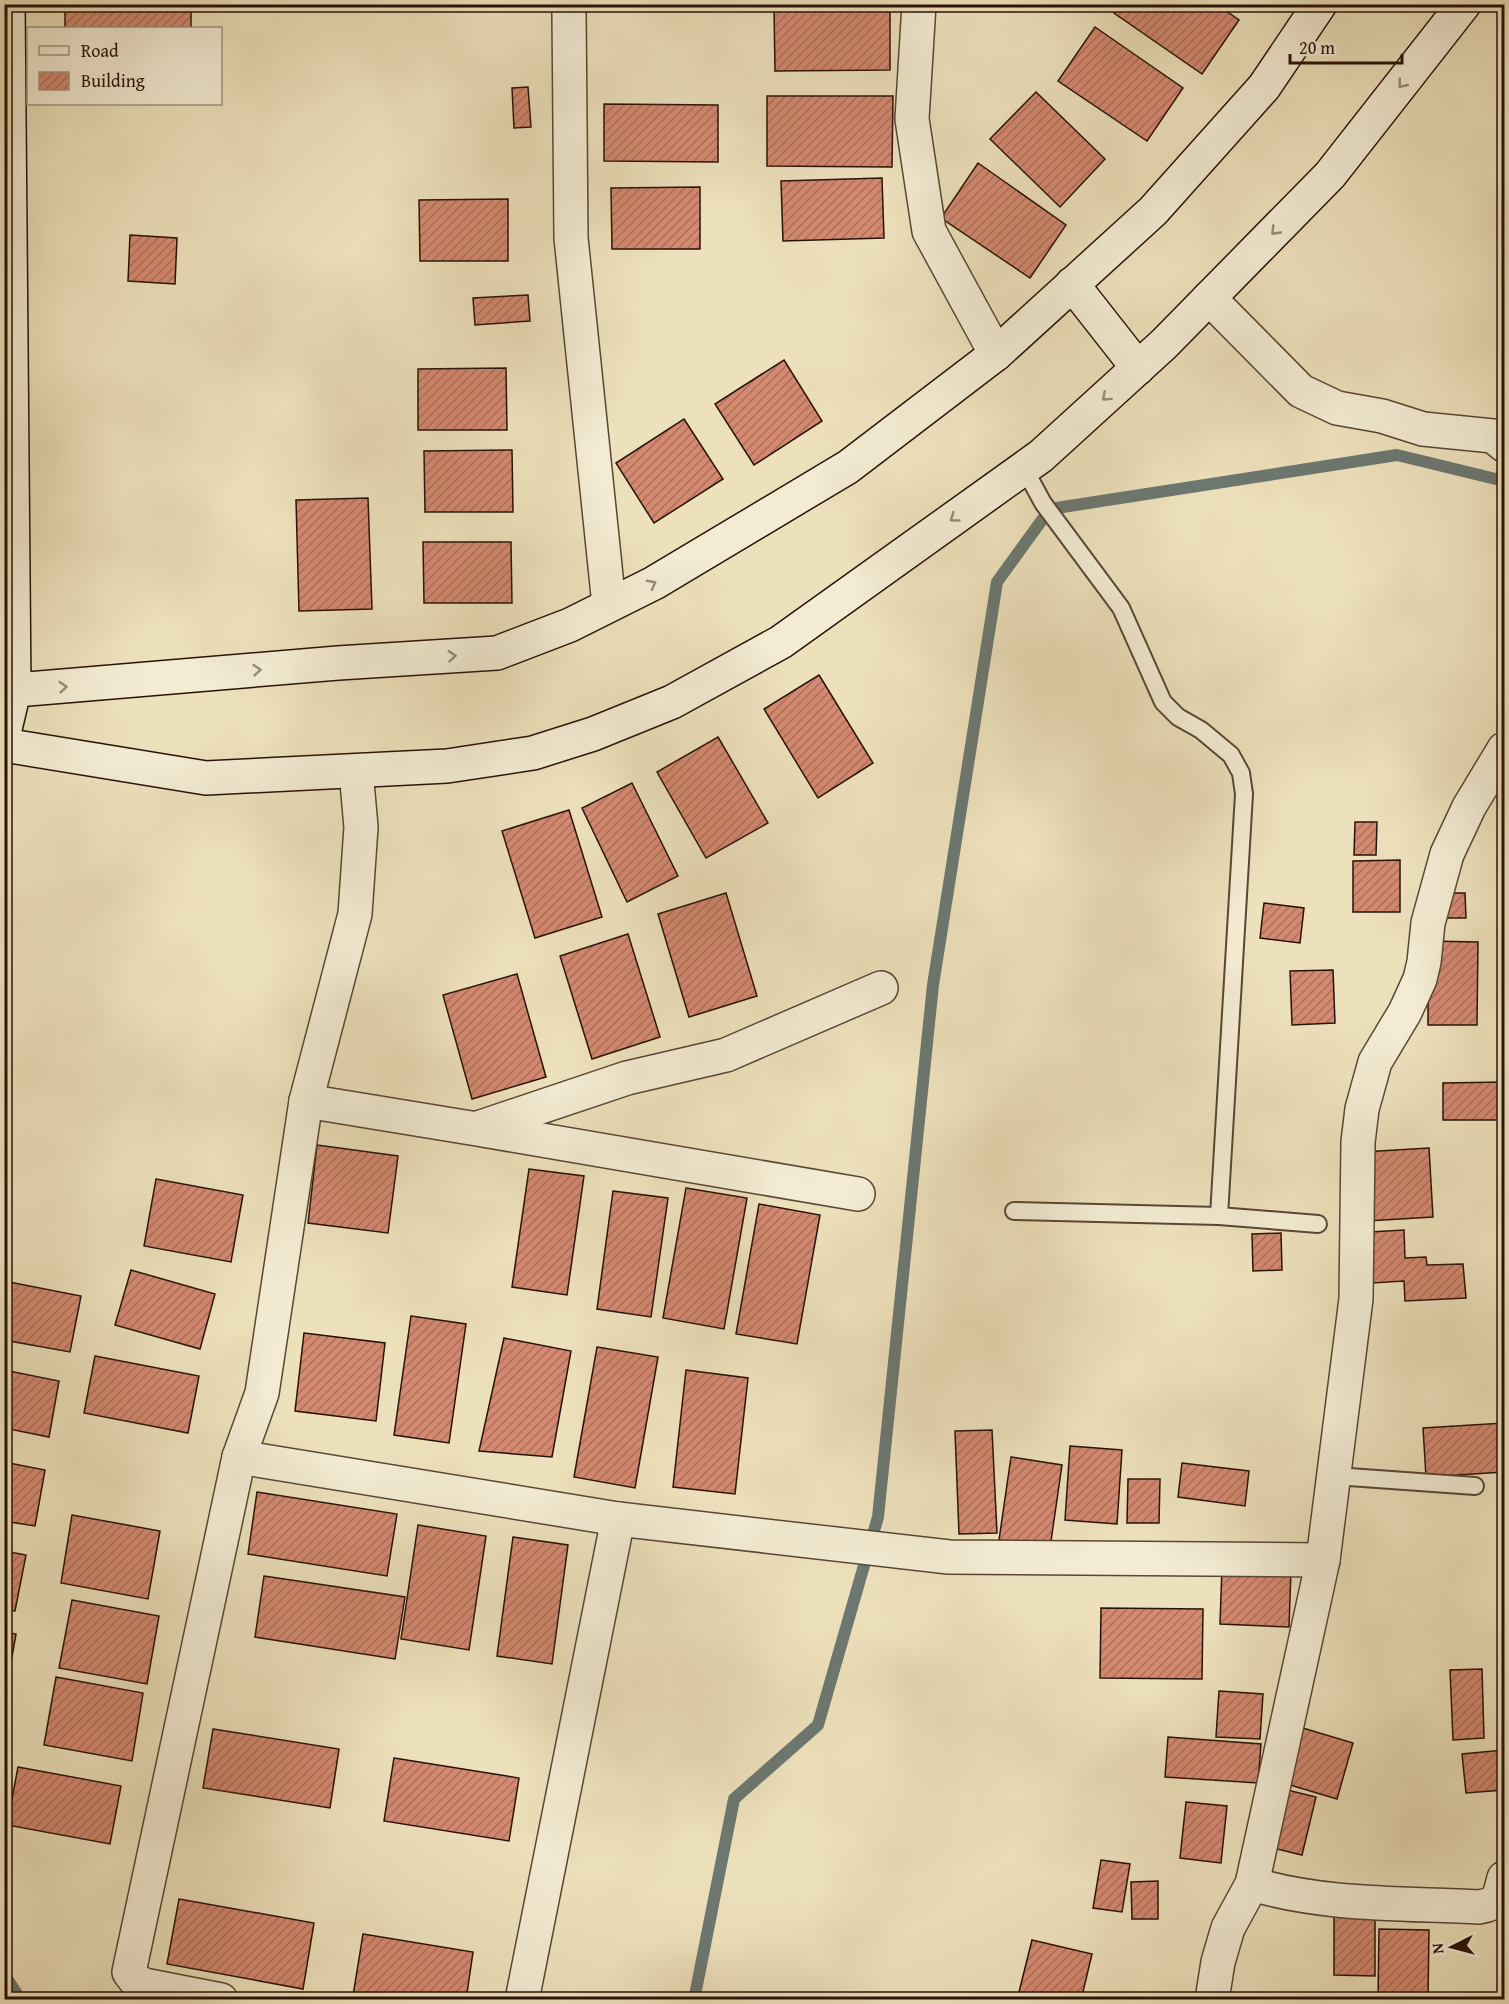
<svg xmlns="http://www.w3.org/2000/svg" width="1509" height="2004" viewBox="0 0 1509 2004" font-family="'Gentium Book Plus',serif">
<style>
.lines{fill:none;stroke-linecap:round;stroke-linejoin:round}
.stream{stroke:#6c7871;stroke-width:12}
.building{fill:url(#building-hatch);stroke:#281208;stroke-width:1.5}
.lane-casing{stroke:#594635;stroke-width:20}
.street-casing{stroke:#594635;stroke-width:36}
.secondary-casing{stroke:#281208;stroke-width:36}
.lane{stroke:#f3ecd3;stroke-width:16}
.street{stroke:#f3ecd3;stroke-width:33}
.secondary{stroke:#f3ecd3;stroke-width:33}
.oneway{stroke:#988a78}
</style>
<defs>
<pattern id="building-hatch" width="6" height="6" patternUnits="userSpaceOnUse" patternTransform="scale(1.5)"><rect width="6" height="6" fill="#d48971"/><path d="M-1 1l2-2M0 6l6-6M5 7l2-2" fill="none" stroke="#ac6f5b"/></pattern>
</defs>
<rect width="100%" height="100%" fill="#ede1bc"/>
<filter id="stains"><feTurbulence type="fractalNoise" baseFrequency=".00333" numOctaves="4"/><feColorMatrix values="0 0 0 0 .2 0 0 0 0 .09 0 0 0 0 .02 0 0 0 .5 -.17"/></filter>
<radialGradient id="worn" r=".72"><stop offset=".6" stop-color="#630" stop-opacity="0"/><stop offset="1" stop-color="#630" stop-opacity=".3"/></radialGradient>
<g class="lines">
<g class="stream">
<path d="M4,1974L21,2000"/>
<path d="M694,2000L734,1799L818,1725L878,1517L933,985L997,582L1050,509L1397,455L1504,481"/>
</g>
</g>
<g class="building">
<rect x="65" y="4" width="126" height="24"/>
<path d="M1120,4H1216L1239,20L1202,74L1114,13Z"/>
<path d="M890,8V70L775,71L774,9Z"/>
<path d="M1095,27L1183,88L1147,141L1058,81Z"/>
<path d="M528,87L531,127L514,128L512,88Z"/>
<path d="M1036,92L1105,159L1060,207L990,139Z"/>
<path d="M767,96H893L892,167L767,166Z"/>
<path d="M604,104L718,105V162L604,161Z"/>
<path d="M978,163L1066,225L1030,278L941,218Z"/>
<path d="M882,178L884,238L783,241L781,181Z"/>
<path d="M700,187V249H612L611,188Z"/>
<path d="M508,199V261H420L419,200Z"/>
<path d="M130,235L177,238L175,284L128,281Z"/>
<path d="M528,295L530,321L475,325L473,298Z"/>
<path d="M784,360L822,421L754,465L715,404Z"/>
<path d="M506,368L507,430H418V369Z"/>
<path d="M684,419L723,479L654,523L616,463Z"/>
<path d="M512,450L513,512H425L424,451Z"/>
<path d="M368,498L372,609L299,611L296,500Z"/>
<path d="M423,542H511L512,603H424Z"/>
<path d="M819,675L873,763L818,798L764,709Z"/>
<path d="M718,737L768,823L706,858L657,772Z"/>
<path d="M632,783L678,876L627,902L582,808Z"/>
<path d="M569,810L602,917L535,938L502,831Z"/>
<path d="M1355,822H1377L1376,855H1354Z"/>
<path d="M1400,860V912H1353V861Z"/>
<path d="M726,893L757,996L689,1017L658,914Z"/>
<path d="M1441,893H1465L1466,918H1442Z"/>
<path d="M1264,903L1304,908L1300,943L1260,938Z"/>
<path d="M628,934L660,1037L592,1059L560,956Z"/>
<path d="M1428,941L1478,942L1477,1025H1428Z"/>
<path d="M1333,970L1335,1023L1292,1025L1290,971Z"/>
<path d="M517,974L546,1077L472,1099L443,995Z"/>
<path d="M1504,1082V1120H1443V1083Z"/>
<path d="M317,1145L398,1156L388,1233L308,1223Z"/>
<path d="M1429,1148L1433,1217L1367,1221L1362,1152Z"/>
<path d="M529,1169L584,1176L567,1295L512,1287Z"/>
<path d="M156,1179L243,1195L231,1262L144,1246Z"/>
<path d="M686,1188L747,1198L724,1329L663,1318Z"/>
<path d="M613,1191L668,1198L651,1317L597,1309Z"/>
<path d="M759,1204L820,1215L797,1344L736,1334Z"/>
<path d="M1404,1230L1405,1258L1426,1257L1427,1265L1463,1264L1466,1298L1405,1301L1404,1281L1372,1283L1370,1232Z"/>
<path d="M1281,1233L1282,1270L1253,1271L1252,1234Z"/>
<path d="M131,1270L215,1294L200,1349L115,1325Z"/>
<path d="M4,1281L81,1296L70,1352L4,1340Z"/>
<path d="M411,1316L466,1324L449,1443L394,1435Z"/>
<path d="M304,1333L385,1343L376,1421L295,1411Z"/>
<path d="M504,1338L571,1351L552,1457L479,1451Z"/>
<path d="M597,1347L658,1357L635,1488L574,1477Z"/>
<path d="M95,1356L199,1376L188,1433L84,1413Z"/>
<path d="M4,1370L59,1381L49,1437L4,1428Z"/>
<path d="M686,1370L748,1378L735,1494L673,1487Z"/>
<path d="M1504,1423V1472L1426,1477L1423,1428Z"/>
<path d="M992,1430L997,1533L959,1534L955,1431Z"/>
<path d="M1070,1446L1122,1450L1117,1524L1065,1520Z"/>
<path d="M1011,1457L1062,1465L1050,1548L999,1540Z"/>
<path d="M4,1462L45,1470L35,1526L4,1521Z"/>
<path d="M1182,1463L1249,1471L1245,1506L1178,1497Z"/>
<path d="M1128,1479H1160L1159,1523H1127Z"/>
<path d="M257,1492L397,1514L387,1576L248,1554Z"/>
<path d="M72,1515L160,1531L148,1599L61,1583Z"/>
<path d="M418,1525L486,1536L469,1650L401,1639Z"/>
<path d="M513,1537L568,1545L552,1664L497,1656Z"/>
<path d="M4,1551L26,1555L15,1611L4,1609Z"/>
<path d="M1222,1567L1291,1570L1289,1627L1220,1624Z"/>
<path d="M264,1576L405,1597L395,1659L255,1637Z"/>
<path d="M72,1600L159,1616L147,1684L59,1668Z"/>
<path d="M1101,1608L1203,1609L1202,1679L1100,1678Z"/>
<path d="M4,1632L16,1634L6,1691L4,1690Z"/>
<path d="M1482,1669L1484,1738L1453,1740L1450,1670Z"/>
<path d="M56,1677L143,1693L132,1761L44,1745Z"/>
<path d="M1219,1691L1263,1694L1260,1739L1216,1737Z"/>
<path d="M1296,1726L1353,1743L1337,1799L1280,1782Z"/>
<path d="M213,1729L339,1749L330,1808L203,1788Z"/>
<path d="M1168,1737L1261,1744L1258,1783L1165,1777Z"/>
<path d="M1504,1750V1790L1466,1793L1462,1754Z"/>
<path d="M394,1758L519,1778L509,1841L384,1821Z"/>
<path d="M18,1767L121,1786L110,1844L7,1825Z"/>
<path d="M1279,1788L1316,1797L1302,1855L1265,1846Z"/>
<path d="M1186,1802L1227,1806L1221,1863L1180,1858Z"/>
<path d="M1101,1860L1130,1864L1122,1912L1093,1908Z"/>
<path d="M1158,1881V1919H1132L1131,1882Z"/>
<path d="M179,1899L314,1923L303,1989L167,1964Z"/>
<path d="M1334,1914L1375,1915V1976L1334,1975Z"/>
<path d="M1379,1929L1429,1930L1428,2000H1378Z"/>
<path d="M363,1934L473,1952L466,2000H377L353,1996Z"/>
<path d="M1032,1940L1092,1954L1081,2000H1017Z"/>
</g>
<g class="lines">
<defs>
<g id="lane">
<path d="M1024,468L1043,503L1121,608L1163,702L1178,717L1201,730L1231,755L1241,773L1244,794L1219,1216"/>
<path d="M1014,1211L1219,1216L1318,1224"/>
<path d="M1335,1476L1475,1486"/>
</g>
<g id="street">
<path d="M919,4L912,119L929,231L996,354"/>
<path d="M569,12L571,238L609,605"/>
<path d="M1209,298L1301,391L1337,408L1382,416L1423,429L1493,436L1504,445"/>
<path d="M306,1101L477,1129L858,1194"/>
<path d="M481,1127L627,1078L726,1055L881,988"/>
<path d="M239,1457L618,1519L949,1557L1323,1560"/>
<path d="M1252,1884C1325,1906 1404,1903 1479,1907C1500,1904 1499,1896 1504,1878"/>
<path d="M221,2000L144,1985L135,1980L129,1972L239,1457L262,1393L306,1101L355,914L361,827L356,771"/>
<path d="M522,2000L618,1519"/>
<path d="M1212,2000L1218,1962L1228,1928L1252,1884L1323,1560L1356,1299L1358,1142L1362,1109L1375,1062L1405,1012L1420,979L1424,962L1428,923L1447,854L1469,807L1504,749"/>
</g>
<g id="secondary">
<path d="M1072,284L1138,368"/>
<path d="M4,691L338,663L497,653L570,625L654,583L848,467L996,354L1153,211L1264,87L1320,4"/>
<path d="M4,733L14,691L8,4"/>
<path d="M4,745L206,778L447,766L533,753L593,734L672,702L781,642L1041,456L1164,344L1330,175L1464,4"/>
</g>
</defs>
<use href="#lane" class="lane-casing"/>
<use href="#street" class="street-casing"/>
<use href="#secondary" class="secondary-casing"/>
<use href="#lane" class="lane"/>
<use href="#street" class="street"/>
<use href="#secondary" class="secondary"/>
</g>
<defs><path id="oneway-chevron" d="M-2-3.5L2.5 0L-2 3.5" fill="none" stroke-width="1.6" stroke-linecap="round" stroke-linejoin="round" transform="scale(1.5)"/></defs>
<g class="oneway">
<use href="#oneway-chevron" transform="translate(1402 84) rotate(129)"/>
<use href="#oneway-chevron" transform="translate(1275 231) rotate(134)"/>
<use href="#oneway-chevron" transform="translate(1106 397) rotate(138)"/>
<use href="#oneway-chevron" transform="translate(954 518) rotate(144)"/>
<use href="#oneway-chevron" transform="translate(652 584) rotate(-28)"/>
<use href="#oneway-chevron" transform="translate(452 656) rotate(-4)"/>
<use href="#oneway-chevron" transform="translate(257 670) rotate(-5)"/>
<use href="#oneway-chevron" transform="translate(63 687) rotate(-5)"/>
</g>
<rect width="1509" height="2004" fill="none" stroke="#ede1bc" stroke-width="24"/>
<rect x="6" y="6" width="1497" height="1992" fill="none" stroke="#281208" stroke-width="3"/>
<rect x="12" y="12" width="1485" height="1980" fill="none" stroke="#281208" stroke-width="1.5"/>
<rect x="27" y="27" width="195" height="78" fill="#f3ecd3" stroke="#a29582" stroke-width="1.5"/>
<rect x="39" y="46" width="30" height="9" fill="#f3ecd3" stroke="#a29582" stroke-width="1.5"/>
<text x="81" y="57" font-size="18" fill="#281208">Road</text>
<rect x="39" y="72" width="30" height="18" fill="url(#building-hatch)" stroke="#a29582" stroke-width="1.5"/>
<text x="81" y="87" font-size="18" fill="#281208">Building</text>
<g transform="translate(1452 1947) rotate(264)" stroke="#f3ecd3" stroke-width="4.5" paint-order="stroke">
<path d="M0-4.5L10 22L0 15L-10 22Z" fill="#281208"/>
<text y="-9" font-size="16" font-weight="bold" text-anchor="middle" fill="#281208">N</text>
</g>
<path d="M1290 54v9h112v-9" fill="none" stroke="#281208" stroke-width="3"/>
<text x="1299" y="54" font-size="18" fill="#281208" stroke="#f3ecd3" stroke-width="4.5" paint-order="stroke">20 m</text>
<rect width="100%" height="100%" filter="url(#stains)"/>
<rect width="100%" height="100%" fill="url(#worn)"/>
</svg>
